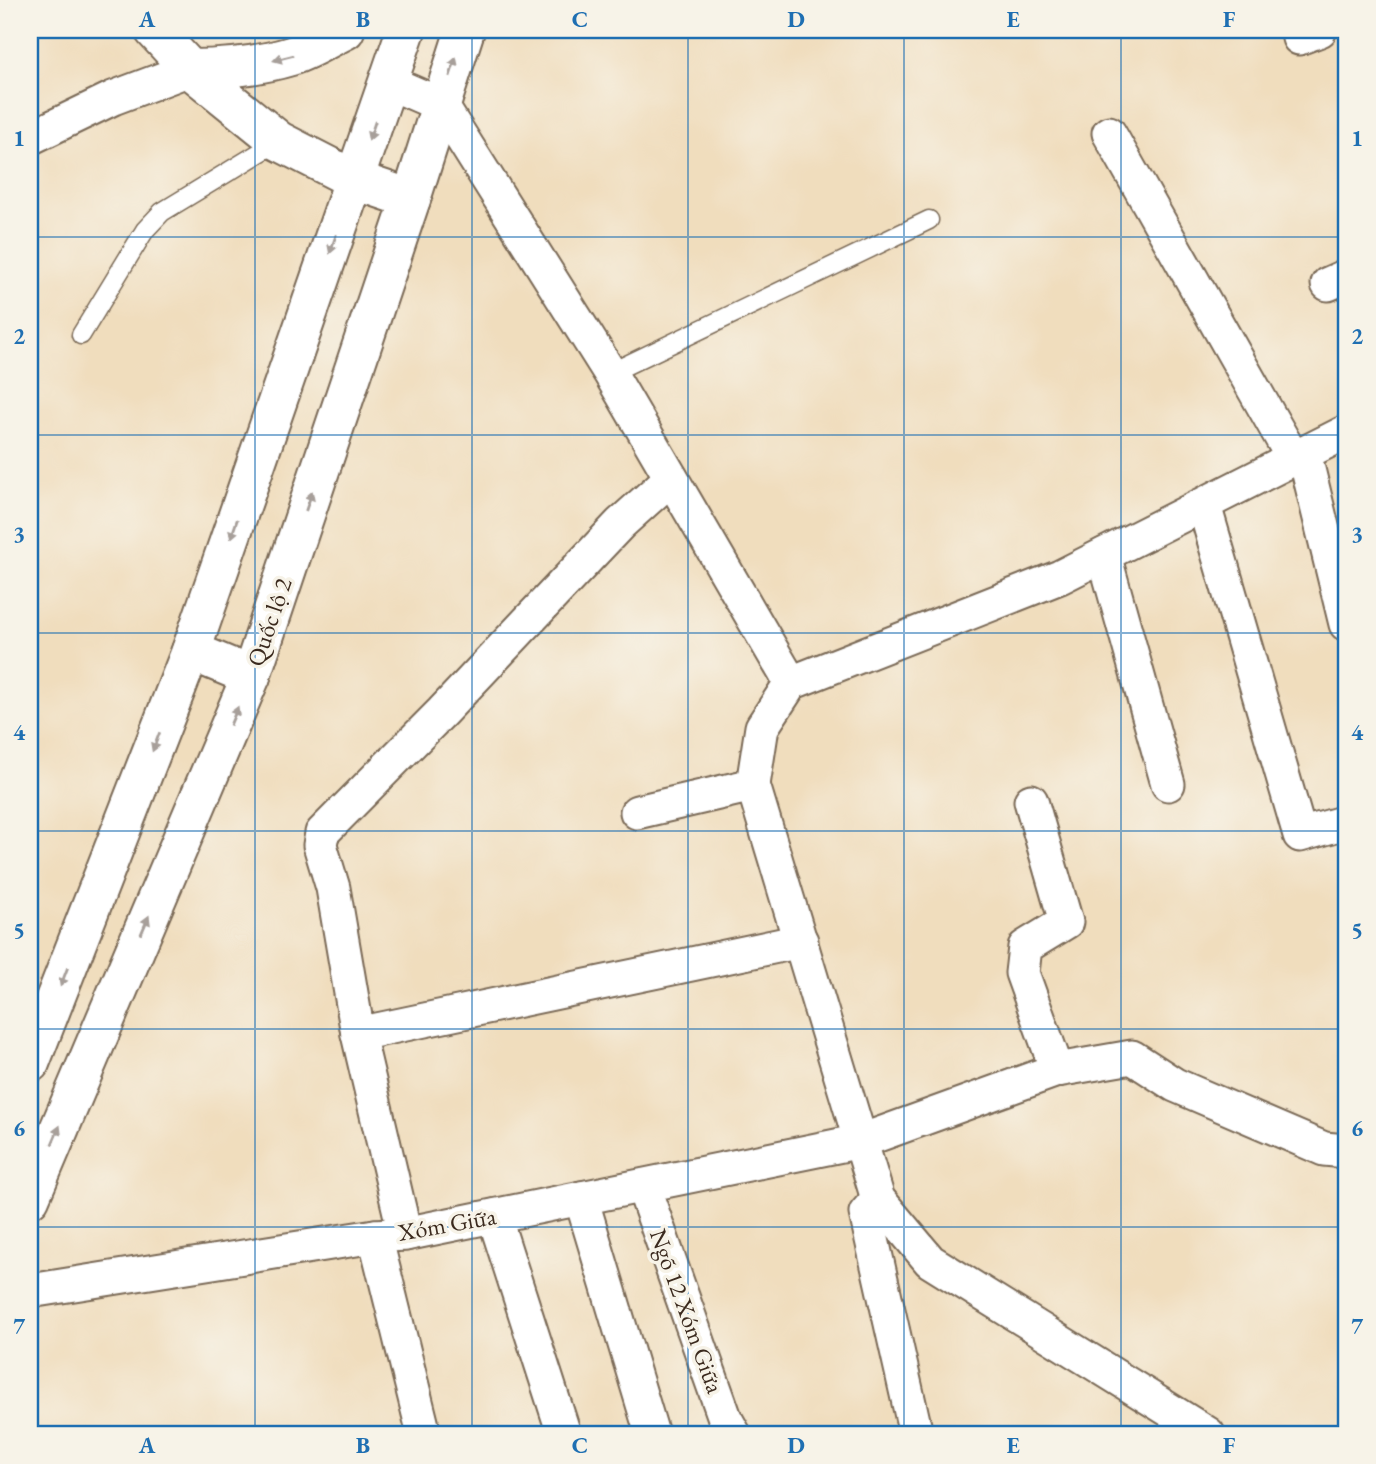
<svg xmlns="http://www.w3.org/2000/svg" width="1376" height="1464" viewBox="0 0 1376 1464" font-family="'EB Garamond',serif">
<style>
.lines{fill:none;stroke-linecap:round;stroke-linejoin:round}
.lane-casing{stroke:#7a6956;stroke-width:21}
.street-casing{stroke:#7a6956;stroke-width:37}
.highway-casing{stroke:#7a6956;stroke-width:42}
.lane{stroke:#fff;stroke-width:18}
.street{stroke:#fff;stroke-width:33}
.highway{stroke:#fff;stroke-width:38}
.oneway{fill:#a79f9a}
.grid{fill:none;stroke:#1f6fb2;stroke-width:2;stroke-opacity:0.55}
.labels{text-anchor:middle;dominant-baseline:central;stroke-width:7;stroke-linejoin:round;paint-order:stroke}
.street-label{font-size:24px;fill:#3b2a1e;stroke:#f7f3e8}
.neatline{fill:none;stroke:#1f6fb2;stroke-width:2.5}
.grid-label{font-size:23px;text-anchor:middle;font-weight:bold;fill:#1f6fb2}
</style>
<rect width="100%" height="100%" fill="#f7f3e8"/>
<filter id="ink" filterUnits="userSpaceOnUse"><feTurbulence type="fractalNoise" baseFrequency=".0143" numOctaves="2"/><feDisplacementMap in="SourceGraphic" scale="14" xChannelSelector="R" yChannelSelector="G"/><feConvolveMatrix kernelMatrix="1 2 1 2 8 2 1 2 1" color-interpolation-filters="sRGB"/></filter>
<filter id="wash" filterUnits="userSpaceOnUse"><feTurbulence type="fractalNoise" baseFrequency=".00686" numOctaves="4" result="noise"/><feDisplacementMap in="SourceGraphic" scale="28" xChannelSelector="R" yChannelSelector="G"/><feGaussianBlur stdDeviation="1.57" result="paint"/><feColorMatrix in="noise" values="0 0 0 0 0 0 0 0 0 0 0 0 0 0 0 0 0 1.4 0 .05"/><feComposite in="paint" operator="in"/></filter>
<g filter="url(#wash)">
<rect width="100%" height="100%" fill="#f0ddbd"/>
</g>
<g filter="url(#ink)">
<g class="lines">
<defs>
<g id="lane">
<path d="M81,335L145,230L162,212L279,141"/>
<path d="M610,373L929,220"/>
</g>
<g id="street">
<path d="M1299,38L1320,30"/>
<path d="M388,82L441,105L610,373L791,683L762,727L753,785L878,1199L930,1261L1208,1434"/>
<path d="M1109,133L1293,458"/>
<path d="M30,138L113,98L190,69"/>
<path d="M1328,284L1346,276"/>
<path d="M1304,453L1346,624"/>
<path d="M1204,505L1300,835L1346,822"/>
<path d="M1104,555L1168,784"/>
<path d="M791,683L1060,577L1346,432"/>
<path d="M1031,801L1066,922L1025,947L1022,973L1057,1070"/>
<path d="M637,812L753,785"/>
<path d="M358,1034L801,941"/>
<path d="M643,1186L725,1418L734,1434"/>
<path d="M581,1198L652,1434"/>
<path d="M878,1199L866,1213L916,1434"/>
<path d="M494,1216L564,1434"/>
<path d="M405,1234L358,1034L333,888L320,845L322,833L442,712L620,524L671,478"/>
<path d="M375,1236L424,1434"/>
<path d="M30,1291L375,1236L405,1234L861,1141L1057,1070L1132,1057L1175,1085L1324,1149L1346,1151"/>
</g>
<g id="highway">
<path d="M154,30L190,69L279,141L355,180L411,199"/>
<path d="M190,69C225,69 258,66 291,56C310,50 328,38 345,30"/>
<path d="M191,651L251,676"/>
<path d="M30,1063L191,651L406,30"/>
<path d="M30,1198L251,676L411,199L465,30"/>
</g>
</defs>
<use href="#lane" class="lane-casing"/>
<use href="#street" class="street-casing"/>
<use href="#highway" class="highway-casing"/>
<use href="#lane" class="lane"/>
<use href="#street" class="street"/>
<use href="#highway" class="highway"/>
</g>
<defs><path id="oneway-solid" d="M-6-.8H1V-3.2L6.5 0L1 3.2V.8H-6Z" transform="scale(1.75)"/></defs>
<g class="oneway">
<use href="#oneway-solid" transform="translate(283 58) rotate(165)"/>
<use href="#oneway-solid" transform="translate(453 67) rotate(-72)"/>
<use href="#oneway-solid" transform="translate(372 131) rotate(109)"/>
<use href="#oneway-solid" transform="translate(333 244) rotate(109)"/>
<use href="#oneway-solid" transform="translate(309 501) rotate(-71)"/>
<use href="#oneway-solid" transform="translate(234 529) rotate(109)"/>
<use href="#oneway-solid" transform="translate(234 716) rotate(-67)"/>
<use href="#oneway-solid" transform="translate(156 742) rotate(111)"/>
<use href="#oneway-solid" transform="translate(145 925) rotate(-67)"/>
<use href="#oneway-solid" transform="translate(64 977) rotate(111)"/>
<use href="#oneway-solid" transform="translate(56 1135) rotate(-67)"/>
</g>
</g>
<path class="grid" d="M255,30V1434M472,30V1434M688,30V1434M904,30V1434M1121,30V1434M30,237H1346M30,435H1346M30,633H1346M30,831H1346M30,1029H1346M30,1227H1346"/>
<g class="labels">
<g class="street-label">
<text transform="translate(269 622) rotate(-71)">Quốc lộ 2</text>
<text transform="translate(447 1224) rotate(-10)">Xóm Giữa</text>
<text transform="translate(687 1311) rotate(70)">Ngõ 12 Xóm Giữa</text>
</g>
</g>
<rect width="1376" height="1464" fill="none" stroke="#f7f3e8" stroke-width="77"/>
<rect x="38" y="38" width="1300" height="1388" class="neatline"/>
<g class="grid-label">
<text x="147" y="27">A</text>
<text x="363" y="27">B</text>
<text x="580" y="27">C</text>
<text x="796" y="27">D</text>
<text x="1013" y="27">E</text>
<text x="1229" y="27">F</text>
<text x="19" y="146">1</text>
<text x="1357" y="146">1</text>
<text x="19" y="344">2</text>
<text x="1357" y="344">2</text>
<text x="19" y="542">3</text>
<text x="1357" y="542">3</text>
<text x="19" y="740">4</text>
<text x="1357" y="740">4</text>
<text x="19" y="938">5</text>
<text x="1357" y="938">5</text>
<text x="19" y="1136">6</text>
<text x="1357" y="1136">6</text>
<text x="19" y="1334">7</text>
<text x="1357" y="1334">7</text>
<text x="147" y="1453">A</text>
<text x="363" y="1453">B</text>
<text x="580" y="1453">C</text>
<text x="796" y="1453">D</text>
<text x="1013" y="1453">E</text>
<text x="1229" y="1453">F</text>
</g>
</svg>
